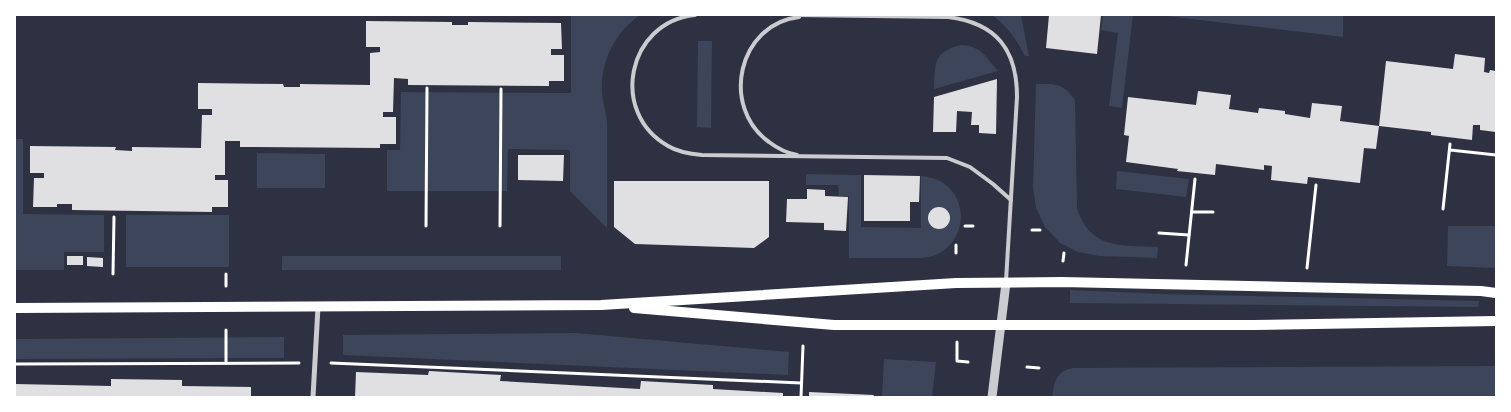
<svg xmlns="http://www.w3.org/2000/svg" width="1511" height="412" viewBox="0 0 1511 412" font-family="Lato,sans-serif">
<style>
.green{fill:#3c4559}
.building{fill:#e0e0e3}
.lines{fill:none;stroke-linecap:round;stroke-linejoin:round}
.path{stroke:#fff;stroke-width:3}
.service{stroke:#caccd0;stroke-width:4}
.minor{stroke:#caccd0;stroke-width:5}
.tertiary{stroke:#caccd0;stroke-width:9}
.secondary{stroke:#fff;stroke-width:10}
</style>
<rect width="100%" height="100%" fill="#2d3142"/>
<g class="green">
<path d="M462,15H640C614,33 600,63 602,94C603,104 607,114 607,124C607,159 607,194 607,228L570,191V150L508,149L507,191H387V150H400L401,92L571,93V16Z"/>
<path d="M992,15H1021L1029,56H1025C1016,39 1007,26 992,15Z"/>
<path d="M1103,15H1133L1122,108L1109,106L1118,33L1101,30Z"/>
<path d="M1158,15H1343V37Z"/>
<path d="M698,41H712L711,128L697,127Z"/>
<path d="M961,45C980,45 987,58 998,71L934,89C935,63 933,52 961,45Z"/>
<path d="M1036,84C1056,84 1063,83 1075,100L1077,208C1090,250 1122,245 1158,247L1157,258L1099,256L1078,252L1060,243L1045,227L1036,208L1033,187Z"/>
<path d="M15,139H23V214L104,215V252H64V270H15Z"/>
<path d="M257,153L325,154V188H257Z"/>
<path d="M1117,171L1189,179L1186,197L1116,189Z"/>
<path d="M806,174L861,175V227L921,228V176C930,177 939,179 946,185C971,205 963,246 933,256C924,259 912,258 902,258C885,258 867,258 849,258V196H839L838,185H806Z"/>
<rect x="126" y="215" width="103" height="52"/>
<path d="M1448,226H1496V268L1447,266Z"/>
<rect x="282" y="256" width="279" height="14"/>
<path d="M1070,290L1164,294L1479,301L1478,307L1070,303Z"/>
<path d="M576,333L789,352L788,375L343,355V335Z"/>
<path d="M284,337V358L15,359V339Z"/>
<path d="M884,359L936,362L932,397H882Z"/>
<path d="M1496,366V397H1052C1054,382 1056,371 1073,368Z"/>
</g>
<g class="building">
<path d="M1049,15H1101L1097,54L1046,48Z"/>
<path d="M366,21L452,22V25H468V22L561,23L562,49H551V55H564V81H549V86L408,85V79L394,78L393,112H383V117H396V144H380V148L240,147V141H225V175H215V180H228V207H212V212L72,210V204H57V207H33L34,178H44V173H30V146L116,147L115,150L132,151V147L201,148L202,115H212V109H198V83L283,84L284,87H300V84L370,85V53L380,52V47H366Z"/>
<path d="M1455,54L1485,58L1484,72L1489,73L1490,70L1496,71V132L1480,130V125H1473L1472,140L1431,135V132L1379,126L1386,61L1453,69Z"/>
<path d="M997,79L996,134L979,133V125H971L972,112L957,111L956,132H933L934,97Z"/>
<path d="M1198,91L1231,95L1229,109L1258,113L1259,108L1285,111V114L1310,118L1312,103L1342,106L1340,121L1379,126L1376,149L1364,148L1360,183L1308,177L1307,184L1271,180L1272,166L1264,165V170L1216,164L1215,175L1177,171L1178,169L1126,162L1129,136L1124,135L1128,97L1196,105Z"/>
<path d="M518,155H564L563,181L518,180Z"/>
<path d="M864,175L920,176L919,202H910V221H864Z"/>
<path d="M614,181H769V237L754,248L635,244L614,227Z"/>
<path d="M807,189L825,190V196L848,197L846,231L824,230V223L786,222L787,199H807Z"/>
<circle cx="939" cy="218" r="11"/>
<rect x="67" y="256" width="16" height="9"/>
<path d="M87,257L103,258V267L87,266Z"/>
<path d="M429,371L501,375L500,381L640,389L641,381L713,385V389L783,393V397H355L356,372L428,375Z"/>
<path d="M111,379L182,380V386L251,387V397H15V384L111,386Z"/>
<path d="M809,392L874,395L873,397H809Z"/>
</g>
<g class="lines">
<g class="path">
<path d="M1450,150L1496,155"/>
<path d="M1443,209L1450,144"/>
<path d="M1192,212H1213"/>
<path d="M426,226L427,88"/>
<path d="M500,226L501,89"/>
<path d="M965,226H973"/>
<path d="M1032,230H1040"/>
<path d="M1159,233L1189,235"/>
<path d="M956,253V245"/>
<path d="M1063,261L1064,253"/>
<path d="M1186,265L1195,179"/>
<path d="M1307,268L1316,185"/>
<path d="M113,274L114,217"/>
<path d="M226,274V286"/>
<path d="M226,330V363"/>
<path d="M957,342V361L968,362"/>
<path d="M331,363L801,383"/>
<path d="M15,364L299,363"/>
<path d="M1027,367L1039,368"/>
<path d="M801,397L803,346"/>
</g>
<g class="service">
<path d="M695,15C627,22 609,113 668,146C678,152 690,154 702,155L947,158L970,167L993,184L1011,200"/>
<path d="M796,15L948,17C996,23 1017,49 1017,97L1006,281"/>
<path d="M797,155C786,153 777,148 769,142C720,107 738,24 799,17"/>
</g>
<path class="minor" d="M313,397L318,307"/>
<path class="tertiary" d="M992,397L1006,283"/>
<g class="secondary">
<path d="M15,308L601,305L956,283L1062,282L1481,291L1496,293"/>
<path d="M634,308L834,325H1253L1496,321"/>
</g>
</g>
<rect width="1511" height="412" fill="none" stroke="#ffffff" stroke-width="32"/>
</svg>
